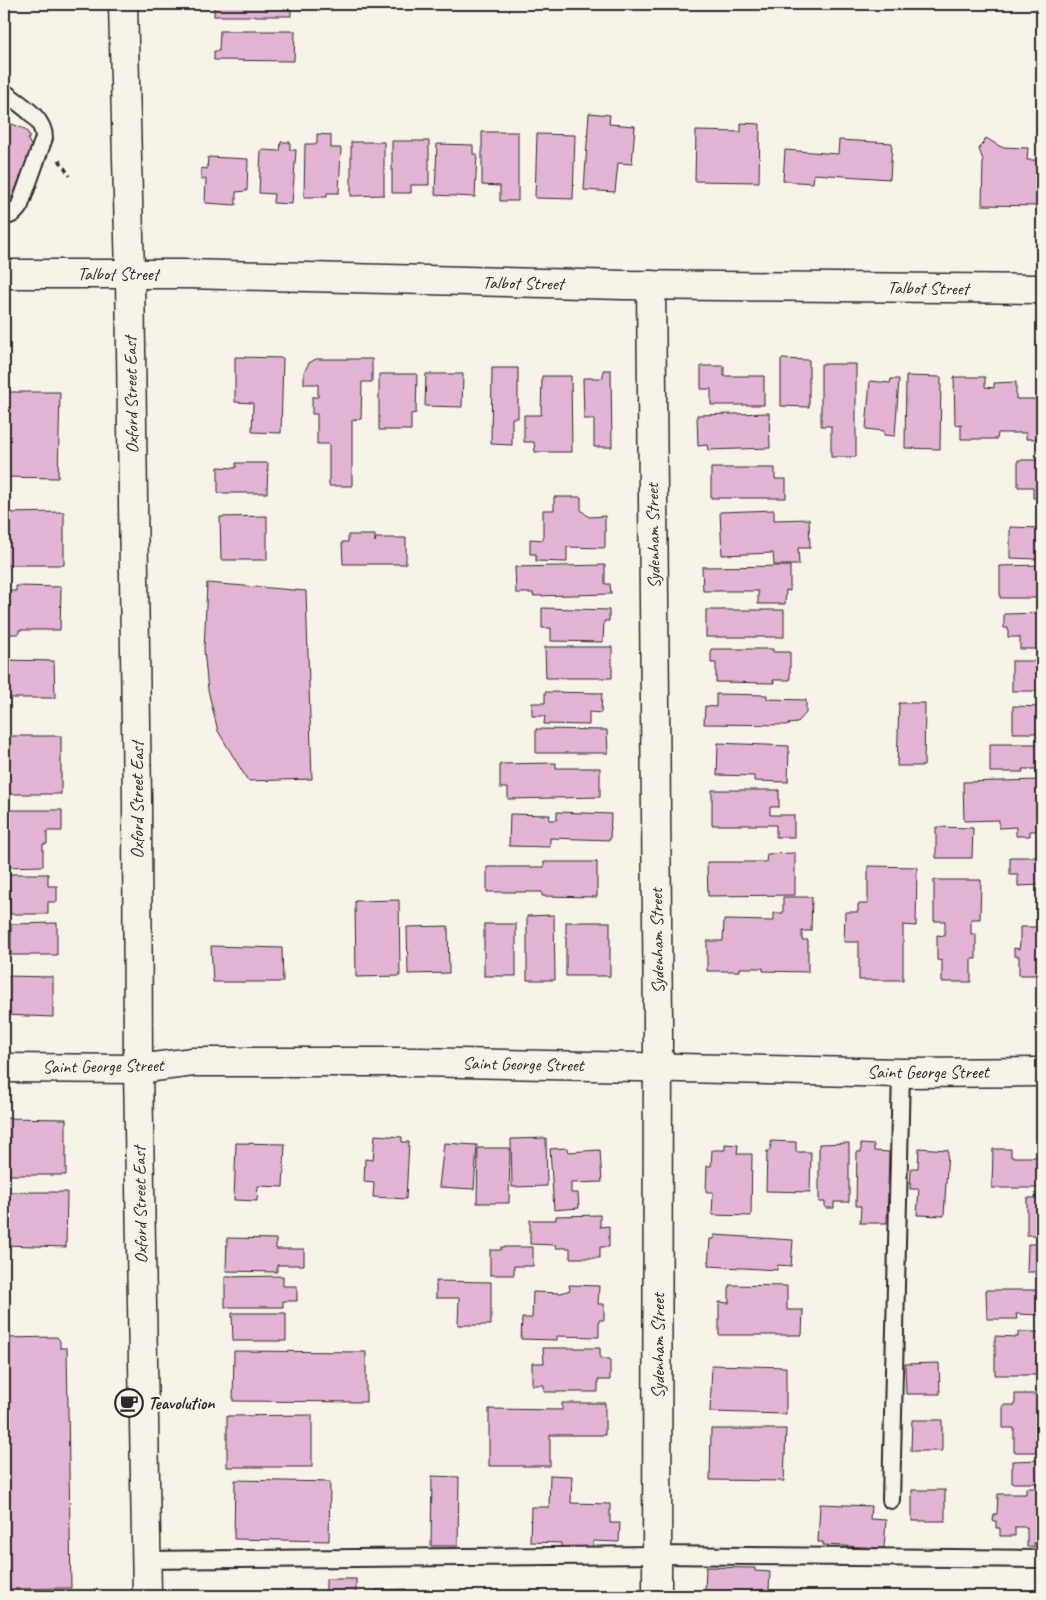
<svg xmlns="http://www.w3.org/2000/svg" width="1046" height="1600" viewBox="0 0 1046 1600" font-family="Caveat,sans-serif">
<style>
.building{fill:#e4b4d4;stroke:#2b2b2b}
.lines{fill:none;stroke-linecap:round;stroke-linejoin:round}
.lane-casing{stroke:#2b2b2b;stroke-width:20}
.street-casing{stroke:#2b2b2b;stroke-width:31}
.secondary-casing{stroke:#2b2b2b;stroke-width:31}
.path{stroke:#2b2b2b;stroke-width:3;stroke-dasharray:5 4;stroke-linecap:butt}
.lane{stroke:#f7f3e8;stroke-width:16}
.street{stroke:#f7f3e8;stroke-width:28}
.secondary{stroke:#f7f3e8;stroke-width:28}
.labels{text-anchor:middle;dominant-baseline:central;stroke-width:4.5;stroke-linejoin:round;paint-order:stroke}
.street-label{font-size:18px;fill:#2b2b2b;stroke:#f7f3e8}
.poi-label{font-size:18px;font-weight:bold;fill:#2b2b2b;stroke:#f7f3e8;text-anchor:start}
</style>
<rect width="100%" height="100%" fill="#f7f3e8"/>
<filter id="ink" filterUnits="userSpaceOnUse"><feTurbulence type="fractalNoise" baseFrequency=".02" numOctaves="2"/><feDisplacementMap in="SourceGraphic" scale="10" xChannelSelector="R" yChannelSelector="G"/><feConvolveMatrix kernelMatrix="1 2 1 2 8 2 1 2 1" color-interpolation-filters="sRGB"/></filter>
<g filter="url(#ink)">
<g class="building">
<rect x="214" y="4" width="77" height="12"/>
<path d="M220,31H295L294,61L214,60V51H219Z"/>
<path d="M589,113L610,115L609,124L635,126L632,164L618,163L615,192L584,190Z"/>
<path d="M4,121L25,129L30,136L28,140L32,147L12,198L4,195Z"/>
<path d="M741,123L760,124L759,182L695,181L696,131L741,132Z"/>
<path d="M482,132H518V201H500V186L482,185Z"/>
<path d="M317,134L331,135V148H341L339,193H327V197H304L305,144H317Z"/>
<path d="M537,134L575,135L573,199L535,198Z"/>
<path d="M986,138L1001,147L1028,148L1027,160H1042V206L982,205L983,160L979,149Z"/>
<path d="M839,140L892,143L890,179L814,174L813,183L783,181L785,150L838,154Z"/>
<path d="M392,141H429V185H411V193H392Z"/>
<path d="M281,142H290V150H296L292,204L273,203L274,194L259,193L261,150L280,151Z"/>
<path d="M351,142H384V195L351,196Z"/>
<path d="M437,144L473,145V154H477L475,197L435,195Z"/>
<path d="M208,157L248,159L247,191L236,192V205L205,203L206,179H201V168L207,169Z"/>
<path d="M235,357L283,358L281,433L252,432L253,403L235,402Z"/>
<path d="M316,359H372V382H362L361,419L352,420V486H329V444H317V414H312V397H318V384H304V372L309,363Z"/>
<path d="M781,359L809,360V407L781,406Z"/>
<path d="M821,364H856V457H831V426H821Z"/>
<path d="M701,366H724V376H764V405H711V389H701Z"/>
<path d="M492,368H518V418H512V445L491,444Z"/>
<path d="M603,370H611L612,447H594V419H584L583,378H603Z"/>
<path d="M379,374H417L416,413L411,414V430H379Z"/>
<path d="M426,374H463L462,407L425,406Z"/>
<path d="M542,376H571L572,452H535L534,442H524V415H541Z"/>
<path d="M906,376L941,377L940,449L905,448Z"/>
<path d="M954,377H985V387L994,388V383L1016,382V399H1042V439H1026V433H998L997,439H961V424L955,425Z"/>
<path d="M891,379H899L895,436L884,435V431L866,429L870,381L890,383Z"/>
<path d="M4,392H60L58,478L4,477Z"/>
<path d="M769,413L770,448L708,450L707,445L698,446L697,415Z"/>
<path d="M1018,460H1042V498H1033V487H1018Z"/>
<path d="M236,463H268L267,493H218V467L236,468Z"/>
<path d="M711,468H775V479H786V498H711Z"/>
<path d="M554,497H581V510L589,517L605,516V548L567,547V562L536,561V554H530V539L543,540V510H554Z"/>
<path d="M774,510V520L809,519L810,548H798L799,565H774L773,553L722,555L720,512Z"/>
<path d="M64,512V565H4V513Z"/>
<path d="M267,516V560H221L220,517Z"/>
<path d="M1010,527L1042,528V564H1038V559L1010,558Z"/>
<path d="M348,535H375V542L376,538H406V564H343L342,542H348Z"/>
<path d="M605,565V584H610L611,594L533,596V593H516L515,567Z"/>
<path d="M1042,565V598H1000V566Z"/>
<path d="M790,566V591L786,590L785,604H758V591H703L702,567Z"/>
<path d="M207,583L306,591L312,779L248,781L218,731L208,690L204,650Z"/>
<path d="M16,586L61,587L60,630H19V634H4V591H16Z"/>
<path d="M542,608L609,610V621H604L603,642L551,641V628H542Z"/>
<rect x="706" y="610" width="78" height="27"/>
<path d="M1042,613V649H1020V637H1008V628H1004V614Z"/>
<path d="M545,647H612V678H546Z"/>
<path d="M711,649H773V652H790V680H773L774,683L716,682V663H711Z"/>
<path d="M4,660L54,661L55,698H4Z"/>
<rect x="1012" y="661" width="30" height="30"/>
<path d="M545,692L602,693L601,713L589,712V725L544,724L545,716H532V703H545Z"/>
<path d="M716,694L767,695V699L806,700V713L797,723L788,724L790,725L704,724L705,706L716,707Z"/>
<path d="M899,703H925L924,766H897Z"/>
<path d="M1013,706L1042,707V733H1013Z"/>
<path d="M536,729L607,730L608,753H536Z"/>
<rect x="4" y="736" width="57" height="58"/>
<path d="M1041,738L1042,769H1022L1023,772H990V744H1041Z"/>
<path d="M718,743L789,746L788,782L754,781V776L717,775Z"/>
<path d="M556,763V768H600V797L508,799V788H500V764Z"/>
<path d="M1042,780V831H1030V836H1016V827L999,828V820L964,821L963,782Z"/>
<path d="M712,790H779V807H770V815H794V837H776V825H712Z"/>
<path d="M4,810H62V831H47V844H43V866L4,867Z"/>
<path d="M557,812L611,814L610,840L550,838V847L509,846L510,814L550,815L549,820H557Z"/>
<path d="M936,827L973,828L972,858H936Z"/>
<path d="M795,853V895L708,896L707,862H766L767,854Z"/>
<path d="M1010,857H1042V885L1018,886V875H1010Z"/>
<path d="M544,862H597V897L542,896V892H487V867H544Z"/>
<path d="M868,866L917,867L916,926L903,925V980H859V942H844L845,912H858V904H868Z"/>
<path d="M9,874H48V886H57V902H48V914H10Z"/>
<path d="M934,880H981L980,919H971V934H976V959H971V982H942V961L937,960V935L945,936V921H934Z"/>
<path d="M783,897H812L811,931H802V940H808V972L763,971V968H740V971H707V941H723L724,920L774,921V913H783Z"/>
<path d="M399,900L400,976L356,977L355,901Z"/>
<path d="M554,915L555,980H527V916Z"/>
<rect x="566" y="922" width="44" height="54"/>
<path d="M57,923V955H11V924Z"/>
<rect x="484" y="924" width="32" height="52"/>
<path d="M448,926L449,973L408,974L407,927Z"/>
<path d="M1020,927H1042V975H1019V956H1014V948L1019,949L1020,943Z"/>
<path d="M211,946L282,948L283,982H213Z"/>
<path d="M4,976L53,977V1017L4,1015Z"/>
<path d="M4,1118L66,1119V1175H4Z"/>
<path d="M375,1135L402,1137V1142H409L406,1199L373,1197L374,1183L364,1182L365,1159L373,1160Z"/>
<path d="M546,1138L547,1186L512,1187L511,1139Z"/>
<path d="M771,1141L796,1142V1152H811L810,1192L766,1191L767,1151H770Z"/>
<path d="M236,1143L285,1144L283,1187L258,1186L257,1201L234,1200Z"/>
<path d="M444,1143L477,1145L474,1189L439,1187Z"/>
<path d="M849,1143V1202H834V1208H825V1202H819V1144Z"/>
<path d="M725,1144L738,1145L737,1154H752L751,1216L712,1215L713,1192H706L707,1166H711L712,1150H725Z"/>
<path d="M861,1144L874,1145V1151L889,1152L887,1223H860L861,1206H856L857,1152H861Z"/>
<path d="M478,1148H510L509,1203H477Z"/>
<path d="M567,1148L568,1152L600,1150L602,1182L571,1183V1193H578L579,1208L554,1210L550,1149Z"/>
<path d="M919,1148L948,1150L944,1216L917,1215L919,1189H910L911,1168H918Z"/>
<path d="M993,1149H1011V1157H1042V1188H992Z"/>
<path d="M4,1192H67L66,1247L4,1245Z"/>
<rect x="1027" y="1198" width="15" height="37"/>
<path d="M600,1215V1227L609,1226V1247H600V1258H570V1248H556V1245L530,1244V1220H556V1216Z"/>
<path d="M714,1235L793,1240L791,1266L778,1265L777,1270L708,1266L710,1239H714Z"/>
<path d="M227,1238L276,1239V1249H304V1265H277V1272L226,1271Z"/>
<path d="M1042,1242V1272H1027L1028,1244H1042Z"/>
<path d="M501,1247H533V1266H514V1275H490V1250H501Z"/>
<path d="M283,1276V1286H297V1301H283V1307H225V1277Z"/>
<path d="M436,1281L491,1282V1325H458L459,1298H436Z"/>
<path d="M569,1285L599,1286L598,1304H604V1320H599V1337L557,1336V1340L521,1339L522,1318H532L533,1292L561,1293L570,1290Z"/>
<path d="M729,1285L787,1286V1310H803L802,1335H719V1302L729,1303Z"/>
<path d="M1040,1285H1042V1323H1041V1315L1016,1314L1017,1319H987L986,1290H1040Z"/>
<path d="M232,1313H286V1341H233Z"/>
<path d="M1018,1332H1042V1375H995V1336L1018,1337Z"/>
<path d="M57,1337L60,1341V1348H67L71,1588L4,1589V1338Z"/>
<path d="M543,1348H600V1359H610V1380H598V1392H544V1385H532V1363H544Z"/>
<path d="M234,1351L366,1352V1402L233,1401Z"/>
<path d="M939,1363L940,1394H906L905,1364Z"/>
<path d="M712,1365L786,1367V1414L710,1412Z"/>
<path d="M1015,1394H1042V1452H1014V1428H1003V1405H1015Z"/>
<path d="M562,1403H605V1435H550V1466H489V1409L562,1410Z"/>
<path d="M312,1415V1467H227V1416Z"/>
<path d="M912,1420H942V1451H911Z"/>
<path d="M711,1429H786L784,1481L710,1480Z"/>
<path d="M1042,1460V1483H1012V1461Z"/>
<path d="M550,1475L572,1476L571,1503L610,1504V1523H620L619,1542L593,1541V1549L561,1548V1543L530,1542L531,1507H549Z"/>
<path d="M432,1476L459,1477L458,1546H431Z"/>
<path d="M235,1480L330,1482L329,1541L234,1539Z"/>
<path d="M1026,1488H1042V1543H1034V1547H1027V1527H1015V1536H1000V1528H996V1521H993L994,1514H997L998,1494H1026Z"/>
<rect x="912" y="1490" width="33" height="31"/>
<path d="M820,1504L871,1506L870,1519L886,1520L884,1548L823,1545V1542H818Z"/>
<path d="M706,1567L755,1568V1571L770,1572L769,1590H756V1596H713V1594H705Z"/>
<rect x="326" y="1579" width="30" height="17"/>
<path d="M406,1589V1596H376V1590Z"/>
</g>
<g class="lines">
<defs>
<g id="lane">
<path d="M4,92C19,104 44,117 44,138L20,205C16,212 12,216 4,216"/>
<path d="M891,1500L901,1073"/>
<path d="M146,1560L657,1555L1042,1559"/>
</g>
<g id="street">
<path d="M651,285L658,1021L657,1596"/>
<path d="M4,1068L138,1069L193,1062H419L901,1073L1042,1072"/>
</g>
<g id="secondary">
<path d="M123,4L130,274L137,800L138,1069L147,1596"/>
<path d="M4,274H187L624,285L1042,289"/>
</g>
</defs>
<use href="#lane" class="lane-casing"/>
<use href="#street" class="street-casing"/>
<use href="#secondary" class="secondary-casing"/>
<path class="path" d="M59,160L70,176"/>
<use href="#lane" class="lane"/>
<use href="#street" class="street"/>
<use href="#secondary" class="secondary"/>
</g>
</g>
<defs>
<symbol id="cafe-ring" viewBox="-11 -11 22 22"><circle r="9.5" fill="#f7f3e8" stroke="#2b2b2b" stroke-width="1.5"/><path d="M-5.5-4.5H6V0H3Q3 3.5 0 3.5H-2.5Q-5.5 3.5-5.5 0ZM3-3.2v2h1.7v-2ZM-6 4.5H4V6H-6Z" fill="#2b2b2b"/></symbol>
</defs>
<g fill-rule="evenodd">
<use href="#cafe-ring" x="113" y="1387" width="32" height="32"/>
</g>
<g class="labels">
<g class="street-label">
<text x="118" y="274">Talbot Street</text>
<text transform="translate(523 283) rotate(1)">Talbot Street</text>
<text transform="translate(928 288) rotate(1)">Talbot Street</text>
<text transform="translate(131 395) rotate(-91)">Oxford Street East</text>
<text transform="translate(653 536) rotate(-91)">Sydenham Street</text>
<text transform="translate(137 800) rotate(-90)">Oxford Street East</text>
<text transform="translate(657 941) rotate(-91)">Sydenham Street</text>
<text transform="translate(523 1064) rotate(1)">Saint George Street</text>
<text transform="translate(103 1066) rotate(-1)">Saint George Street</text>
<text x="928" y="1072">Saint George Street</text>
<text transform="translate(140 1205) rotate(-91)">Oxford Street East</text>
<text transform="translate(658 1346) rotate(-90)">Sydenham Street</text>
</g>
<g class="poi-label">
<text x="148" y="1403">Teavolution</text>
</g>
</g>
<rect width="1046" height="1600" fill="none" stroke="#f7f3e8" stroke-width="20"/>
<rect x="10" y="10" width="1026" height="1580" fill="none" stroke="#2b2b2b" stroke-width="2" filter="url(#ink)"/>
</svg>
